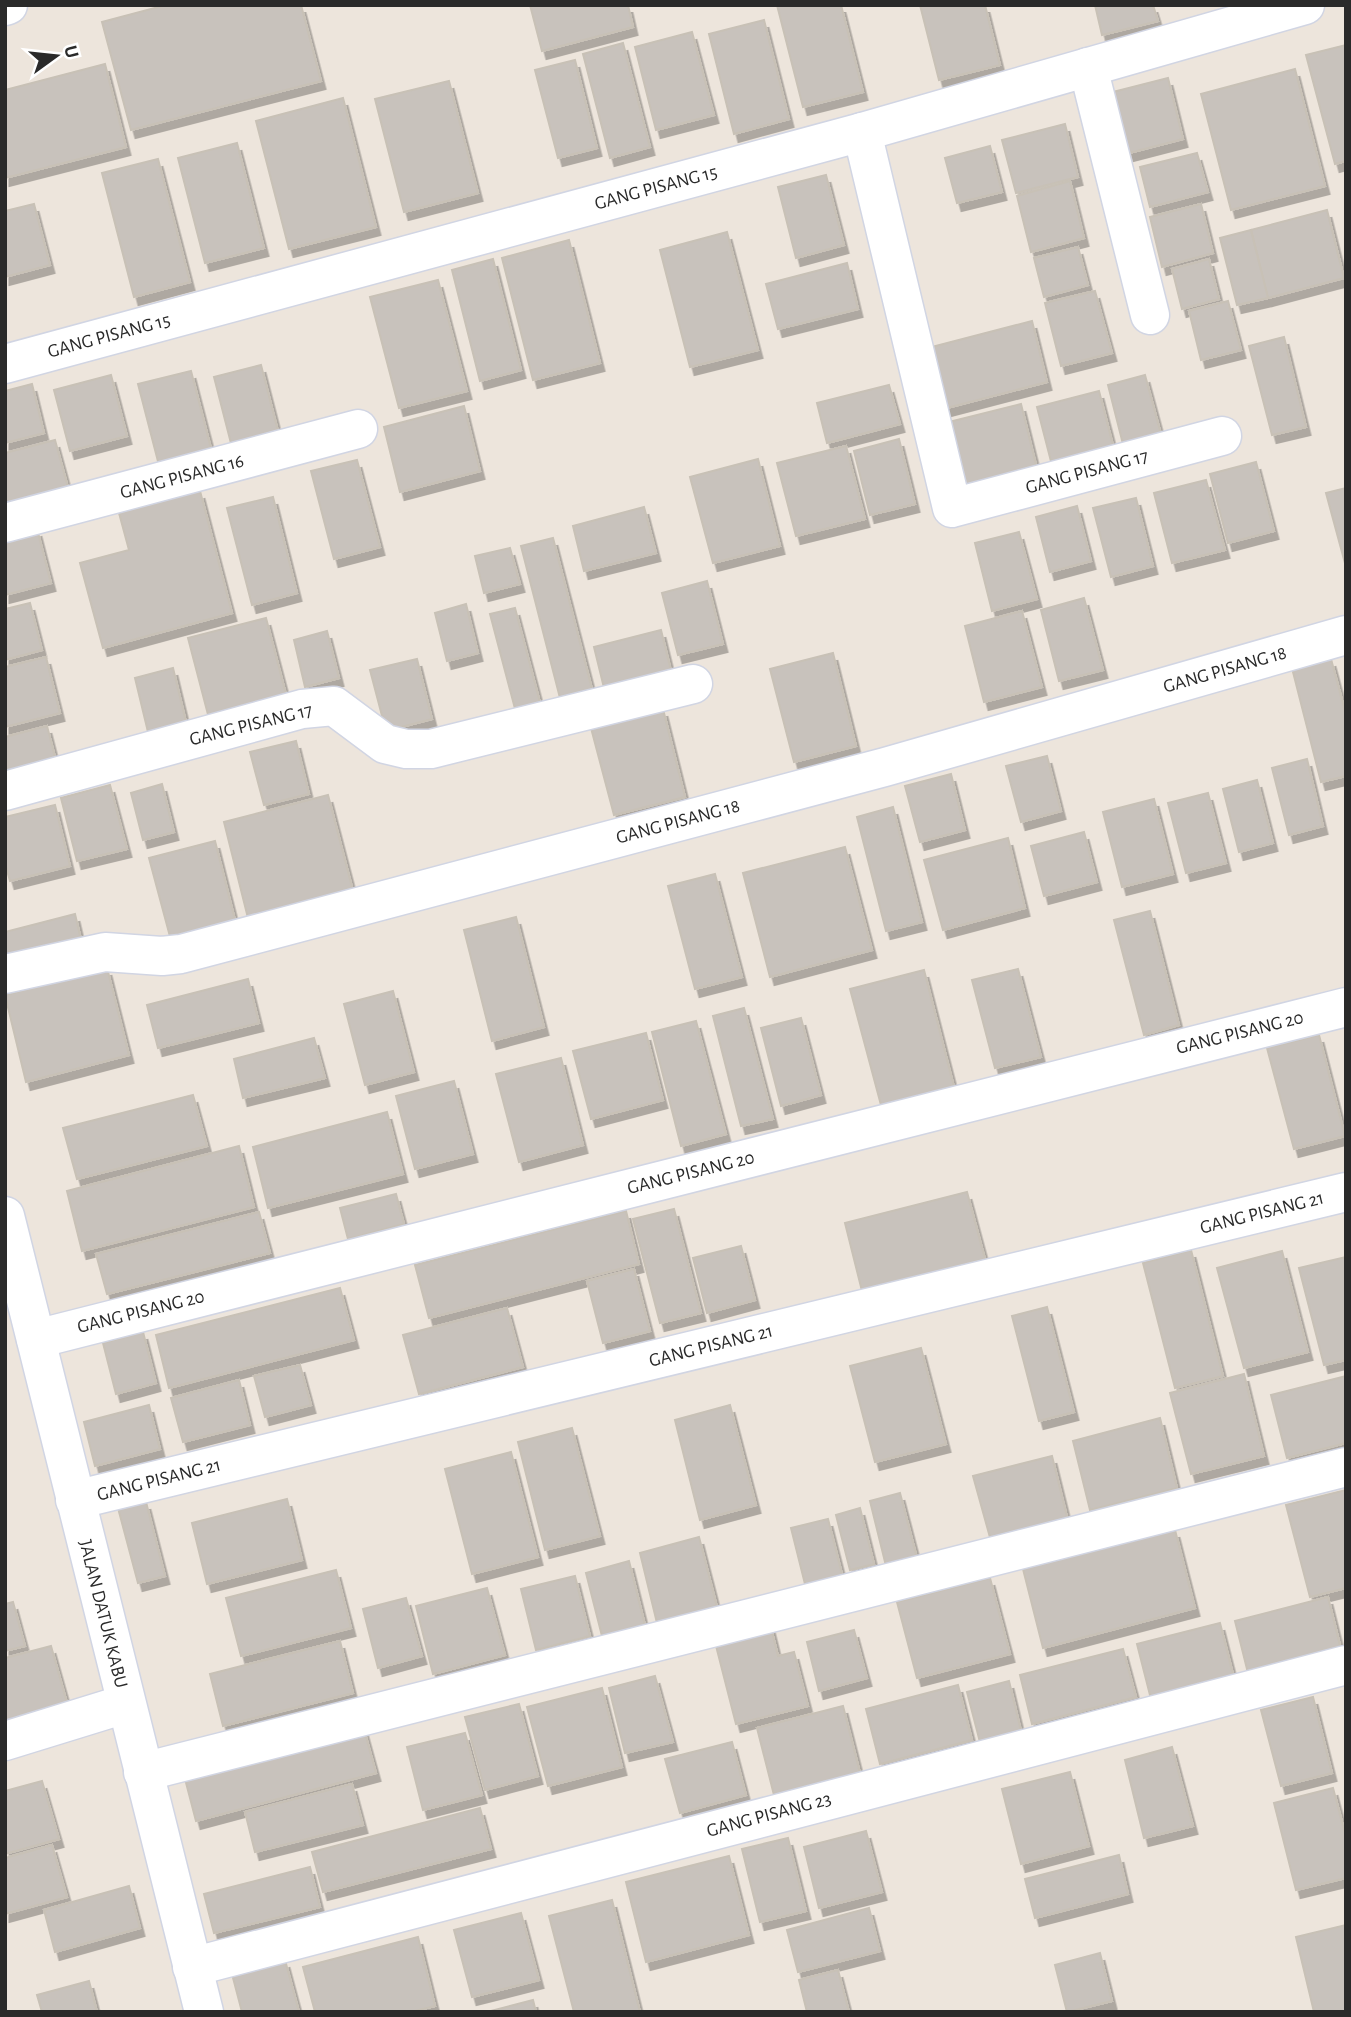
<svg xmlns="http://www.w3.org/2000/svg" width="1351" height="2017" viewBox="0 0 1351 2017" font-family="'Alegreya Sans',sans-serif">
<style>
.building{fill:#c8c2bc;stroke:#c8c1b6;stroke-width:2;filter:url(#shadow)}
.lines{fill:none;stroke-linecap:round;stroke-linejoin:round}
.minor-casing{stroke:#d1d5e3;stroke-width:41}
.minor{stroke:#fff;stroke-width:38}
.labels{text-anchor:middle;dominant-baseline:central;stroke-width:5;stroke-linejoin:round;paint-order:stroke}
.street-label{font-size:19px;fill:#2a2a2a;stroke:#fff}
</style>
<defs>
<filter id="shadow"><feDropShadow dx="4.5" dy="8" stdDeviation="0" flood-color="#0004"/></filter>
</defs>
<rect width="100%" height="100%" fill="#ede5dc"/>
<g class="building">
<path d="M166,5H301L321,81L131,130L102,22Z"/>
<path d="M530,5H628L633,27L542,51Z"/>
<path d="M777,5H841L863,92L803,107Z"/>
<path d="M920,5H985L1000,65L939,80Z"/>
<path d="M1095,5H1153L1158,21L1102,35Z"/>
<path d="M764,20L789,119L734,134L709,34Z"/>
<path d="M692,32L714,115L656,130L635,47Z"/>
<path d="M623,43L650,147L610,158L583,54Z"/>
<path d="M1346,45V161L1335,164L1306,55Z"/>
<path d="M575,60L597,148L558,158L535,70Z"/>
<path d="M105,64L126,147L5,178V90Z"/>
<path d="M1295,69L1325,186L1231,210L1201,94Z"/>
<path d="M1168,78L1183,139L1129,153L1113,92Z"/>
<path d="M449,81L478,193L404,212L375,99Z"/>
<path d="M343,98L376,227L289,249L256,121Z"/>
<path d="M1065,124L1078,177L1016,193L1002,140Z"/>
<path d="M237,143L264,248L205,263L178,158Z"/>
<path d="M990,146L1002,192L957,203L945,158Z"/>
<path d="M1197,153L1208,192L1150,207L1140,167Z"/>
<path d="M158,159L190,282L134,297L102,173Z"/>
<path d="M826,175L844,245L796,258L778,187Z"/>
<path d="M1070,181L1084,238L1031,252L1017,196Z"/>
<path d="M34,204L50,265L5,277V211Z"/>
<path d="M1201,204L1213,253L1162,267L1150,217Z"/>
<path d="M1327,210L1344,278L1268,298L1251,230Z"/>
<path d="M1251,230L1268,298L1237,305L1220,238Z"/>
<path d="M727,232L758,350L690,367L660,250Z"/>
<path d="M569,240L600,363L533,380L502,258Z"/>
<path d="M1078,247L1088,285L1044,297L1034,258Z"/>
<path d="M493,259L521,370L480,381L452,270Z"/>
<path d="M1209,259L1219,299L1182,309L1172,269Z"/>
<path d="M847,263L858,309L778,329L766,284Z"/>
<path d="M438,280L467,391L399,408L370,297Z"/>
<path d="M1095,291L1112,353L1061,366L1045,303Z"/>
<path d="M1228,301L1241,350L1201,360L1189,311Z"/>
<path d="M1032,321L1047,382L943,409L928,348Z"/>
<path d="M1284,337L1306,427L1272,435L1249,346Z"/>
<path d="M261,365L281,443L234,455L214,377Z"/>
<path d="M191,371L214,460L161,473L138,384Z"/>
<path d="M111,375L127,436L70,451L54,390Z"/>
<path d="M1145,375L1162,438L1124,448L1108,385Z"/>
<path d="M32,384L44,433L5,443V391Z"/>
<path d="M889,385L900,424L827,443L817,403Z"/>
<path d="M1099,391L1116,457L1054,473L1037,407Z"/>
<path d="M1021,404L1038,473L967,491L949,422Z"/>
<path d="M464,406L480,471L400,492L384,427Z"/>
<path d="M899,439L915,504L870,515L854,451Z"/>
<path d="M55,440L70,495L5,511V453Z"/>
<path d="M846,446L865,519L796,536L777,463Z"/>
<path d="M758,459L780,546L713,563L690,477Z"/>
<path d="M357,460L380,547L334,559L311,471Z"/>
<path d="M1256,462L1274,531L1228,543L1210,474Z"/>
<path d="M1206,480L1225,550L1172,563L1154,493Z"/>
<path d="M1346,488V567L1326,493Z"/>
<path d="M200,491L232,613L103,648L80,563L129,550L119,513Z"/>
<path d="M273,497L297,593L252,605L227,508Z"/>
<path d="M1136,498L1153,566L1111,577L1093,508Z"/>
<path d="M1077,506L1091,561L1050,572L1036,517Z"/>
<path d="M644,507L656,553L584,571L573,526Z"/>
<path d="M37,529L51,583L5,595V538Z"/>
<path d="M1019,532L1037,599L992,611L975,543Z"/>
<path d="M553,538L592,689L560,698L521,546Z"/>
<path d="M510,548L520,584L484,593L475,556Z"/>
<path d="M707,581L723,644L678,655L662,593Z"/>
<path d="M1084,598L1103,670L1059,681L1041,610Z"/>
<path d="M30,603L42,650L5,660V609Z"/>
<path d="M466,604L478,653L447,661L435,613Z"/>
<path d="M515,608L543,714L518,720L490,614Z"/>
<path d="M1022,611L1042,687L984,702L965,626Z"/>
<path d="M266,618L289,706L211,726L188,638Z"/>
<path d="M661,630L673,679L606,696L594,647Z"/>
<path d="M327,631L339,678L305,687L294,640Z"/>
<path d="M833,653L856,746L794,762L770,669Z"/>
<path d="M46,657L60,713L5,727V667Z"/>
<path d="M417,659L432,719L386,731L370,670Z"/>
<path d="M1331,659L1346,715V776L1321,782L1292,668Z"/>
<path d="M173,668L186,722L148,732L135,678Z"/>
<path d="M663,709L685,797L614,815L591,728Z"/>
<path d="M47,726L56,761L5,774V737Z"/>
<path d="M296,741L309,794L264,805L250,752Z"/>
<path d="M1047,756L1061,811L1021,822L1006,766Z"/>
<path d="M1307,759L1323,826L1289,835L1272,768Z"/>
<path d="M951,774L965,830L920,842L905,786Z"/>
<path d="M1257,780L1273,843L1239,852L1223,789Z"/>
<path d="M162,784L174,832L143,840L131,793Z"/>
<path d="M110,785L127,849L77,861L61,798Z"/>
<path d="M1208,793L1226,863L1186,873L1168,803Z"/>
<path d="M328,795L353,891L248,918L224,822Z"/>
<path d="M1154,799L1173,874L1122,887L1103,812Z"/>
<path d="M55,805L70,866L10,881L5,863V817Z"/>
<path d="M893,807L922,922L886,931L857,817Z"/>
<path d="M1084,832L1097,882L1044,896L1031,846Z"/>
<path d="M1008,838L1025,908L943,930L924,860Z"/>
<path d="M215,841L237,928L172,944L149,858Z"/>
<path d="M845,847L872,950L770,977L743,873Z"/>
<path d="M715,874L742,977L695,989L668,886Z"/>
<path d="M1150,911L1179,1025L1144,1035L1114,920Z"/>
<path d="M75,914L83,948L5,968V932Z"/>
<path d="M516,917L544,1027L492,1041L464,930Z"/>
<path d="M107,968L129,1055L26,1082L5,995Z"/>
<path d="M1018,969L1041,1057L995,1068L972,980Z"/>
<path d="M924,970L954,1087L881,1105L850,989Z"/>
<path d="M248,979L259,1023L158,1048L147,1005Z"/>
<path d="M393,991L414,1072L365,1085L344,1004Z"/>
<path d="M744,1008L773,1119L741,1126L713,1016Z"/>
<path d="M801,1018L821,1095L781,1106L761,1028Z"/>
<path d="M696,1021L726,1134L681,1146L652,1032Z"/>
<path d="M646,1033L663,1100L591,1119L573,1051Z"/>
<path d="M1319,1035L1345,1136L1294,1149L1267,1048Z"/>
<path d="M314,1038L325,1078L243,1098L234,1059Z"/>
<path d="M561,1058L583,1145L519,1162L496,1074Z"/>
<path d="M454,1081L473,1154L415,1169L396,1096Z"/>
<path d="M193,1095L207,1146L77,1179L63,1128Z"/>
<path d="M387,1112L403,1174L268,1208L253,1147Z"/>
<path d="M239,1146L254,1207L82,1251L67,1191Z"/>
<path d="M967,1192L985,1259L862,1291L845,1223Z"/>
<path d="M396,1194L404,1224L348,1239L340,1208Z"/>
<path d="M674,1209L701,1313L660,1323L633,1219Z"/>
<path d="M626,1211L639,1264L429,1318L415,1265Z"/>
<path d="M259,1212L270,1253L107,1294L96,1254Z"/>
<path d="M741,1246L755,1300L707,1313L693,1258Z"/>
<path d="M1191,1250L1223,1376L1175,1388L1143,1263Z"/>
<path d="M1282,1251L1308,1352L1244,1368L1217,1268Z"/>
<path d="M1346,1257V1360L1324,1365L1299,1268Z"/>
<path d="M634,1269L650,1331L603,1343L587,1281Z"/>
<path d="M340,1288L354,1340L169,1388L156,1335Z"/>
<path d="M1047,1307L1074,1412L1039,1421L1012,1316Z"/>
<path d="M507,1308L523,1367L419,1394L403,1335Z"/>
<path d="M143,1332L156,1383L116,1394L103,1343Z"/>
<path d="M921,1348L946,1444L875,1462L850,1366Z"/>
<path d="M300,1365L311,1405L265,1417L254,1376Z"/>
<path d="M1244,1374L1264,1456L1191,1474L1170,1393Z"/>
<path d="M1346,1376V1443L1287,1458L1271,1395Z"/>
<path d="M239,1380L250,1425L183,1442L171,1398Z"/>
<path d="M149,1405L160,1449L95,1466L84,1422Z"/>
<path d="M730,1405L756,1505L700,1520L675,1420Z"/>
<path d="M1160,1418L1177,1488L1090,1510L1073,1441Z"/>
<path d="M572,1428L600,1536L545,1550L518,1442Z"/>
<path d="M511,1452L538,1557L472,1574L445,1469Z"/>
<path d="M1052,1456L1068,1521L991,1541L973,1476Z"/>
<path d="M1346,1490V1588L1310,1597L1286,1505Z"/>
<path d="M900,1493L918,1562L887,1570L870,1501Z"/>
<path d="M287,1499L302,1560L207,1584L192,1523Z"/>
<path d="M146,1502L165,1576L138,1583L118,1508Z"/>
<path d="M860,1508L874,1564L850,1570L836,1515Z"/>
<path d="M828,1519L843,1578L806,1588L791,1528Z"/>
<path d="M1175,1530L1195,1608L1043,1648L1023,1569Z"/>
<path d="M699,1537L717,1607L657,1623L640,1553Z"/>
<path d="M629,1561L645,1625L602,1636L586,1573Z"/>
<path d="M336,1570L351,1628L241,1656L226,1598Z"/>
<path d="M575,1576L590,1636L536,1650L521,1589Z"/>
<path d="M990,1578L1010,1654L917,1678L897,1602Z"/>
<path d="M487,1588L505,1655L433,1674L416,1606Z"/>
<path d="M1328,1597L1342,1653L1249,1677L1235,1621Z"/>
<path d="M406,1598L422,1656L378,1668L363,1609Z"/>
<path d="M13,1602L25,1646L5,1651V1604Z"/>
<path d="M1220,1623L1234,1678L1151,1699L1137,1644Z"/>
<path d="M770,1624L778,1656L794,1652L808,1706L736,1724L714,1638Z"/>
<path d="M854,1630L867,1678L819,1691L807,1642Z"/>
<path d="M340,1641L353,1693L223,1726L210,1674Z"/>
<path d="M51,1646L69,1710L5,1728V1658Z"/>
<path d="M1123,1649L1136,1697L1032,1724L1020,1675Z"/>
<path d="M655,1676L673,1742L625,1753L609,1688Z"/>
<path d="M1009,1681L1022,1735L981,1746L967,1692Z"/>
<path d="M958,1685L972,1740L880,1764L866,1709Z"/>
<path d="M602,1688L622,1767L548,1786L527,1707Z"/>
<path d="M1313,1697L1332,1773L1281,1786L1261,1710Z"/>
<path d="M519,1704L538,1776L485,1790L465,1717Z"/>
<path d="M843,1706L860,1773L774,1795L757,1728Z"/>
<path d="M363,1726L376,1773L196,1821L184,1775Z"/>
<path d="M465,1733L482,1795L423,1810L407,1747Z"/>
<path d="M732,1742L746,1795L680,1813L665,1759Z"/>
<path d="M1172,1747L1193,1826L1144,1838L1125,1760Z"/>
<path d="M1070,1772L1089,1846L1021,1864L1002,1789Z"/>
<path d="M42,1781L59,1839L5,1854V1791Z"/>
<path d="M352,1784L363,1825L255,1852L245,1812Z"/>
<path d="M1333,1788L1346,1837V1878L1296,1890L1274,1803Z"/>
<path d="M480,1808L491,1849L323,1892L312,1852Z"/>
<path d="M866,1831L882,1892L819,1908L804,1847Z"/>
<path d="M788,1838L806,1911L760,1922L742,1849Z"/>
<path d="M52,1845L67,1897L5,1914V1858Z"/>
<path d="M1119,1855L1128,1894L1035,1918L1025,1879Z"/>
<path d="M729,1856L749,1935L646,1962L626,1882Z"/>
<path d="M310,1867L320,1907L214,1933L204,1894Z"/>
<path d="M129,1886L140,1928L55,1952L44,1910Z"/>
<path d="M612,1900L640,2012H574L549,1916Z"/>
<path d="M869,1908L880,1951L798,1972L787,1930Z"/>
<path d="M521,1913L539,1980L472,1997L454,1930Z"/>
<path d="M1346,1925V2012H1314L1296,1937Z"/>
<path d="M418,1937L435,2006L411,2012H315L303,1967Z"/>
<path d="M1100,1953L1112,2001L1067,2012L1055,1965Z"/>
<path d="M285,1960L299,2012H242L232,1974Z"/>
<path d="M838,1970L849,2012H807L799,1980Z"/>
<path d="M89,1981L97,2012H42L37,1995Z"/>
<path d="M533,2000L536,2012H487Z"/>
</g>
<g class="lines">
<defs>
<g id="minor">
<path d="M5,6L8,5"/>
<path d="M1088,67L1150,315"/>
<path d="M862,132L952,508L1222,436"/>
<path d="M5,364L862,132L1305,5"/>
<path d="M5,523L358,429"/>
<path d="M5,791L302,709L334,706L385,744L406,749H431L693,684"/>
<path d="M5,974L105,952L162,956L181,954L885,767L1346,635"/>
<path d="M5,1216L204,2012"/>
<path d="M36,1339L1346,1007"/>
<path d="M75,1500L1346,1192"/>
<path d="M5,1741L125,1704"/>
<path d="M143,1772L1346,1467"/>
<path d="M192,1967L1346,1665"/>
</g>
</defs>
<use href="#minor" class="minor-casing"/>
<use href="#minor" class="minor"/>
</g>
<g class="labels">
<g class="street-label">
<text transform="translate(656 188) rotate(-15)">GANG PISANG 15</text>
<text transform="translate(109 336) rotate(-15)">GANG PISANG 15</text>
<text transform="translate(1087 472) rotate(-15)">GANG PISANG 17</text>
<text transform="translate(182 477) rotate(-15)">GANG PISANG 16</text>
<text transform="translate(1225 670) rotate(-16)">GANG PISANG 18</text>
<text transform="translate(251 725) rotate(-14)">GANG PISANG 17</text>
<text transform="translate(678 822) rotate(-15)">GANG PISANG 18</text>
<text transform="translate(1240 1033) rotate(-14)">GANG PISANG 20</text>
<text transform="translate(691 1173) rotate(-14)">GANG PISANG 20</text>
<text transform="translate(1262 1213) rotate(-14)">GANG PISANG 21</text>
<text transform="translate(141 1312) rotate(-14)">GANG PISANG 20</text>
<text transform="translate(711 1346) rotate(-14)">GANG PISANG 21</text>
<text transform="translate(159 1480) rotate(-14)">GANG PISANG 21</text>
<text transform="translate(103 1614) rotate(76)">JALAN DATUK KABU</text>
<text transform="translate(769 1815) rotate(-15)">GANG PISANG 23</text>
</g>
</g>
<rect width="1351" height="2017" fill="none" stroke="#2a2a2a" stroke-width="14"/>
<g transform="translate(56 56) rotate(75)" stroke="#ffffff" stroke-width="5" paint-order="stroke">
<path d="M0-5L12 26L0 18L-12 26Z" fill="#2a2a2a"/>
<text y="-10" font-size="19" font-weight="bold" text-anchor="middle" fill="#2a2a2a">U</text>
</g>
</svg>
